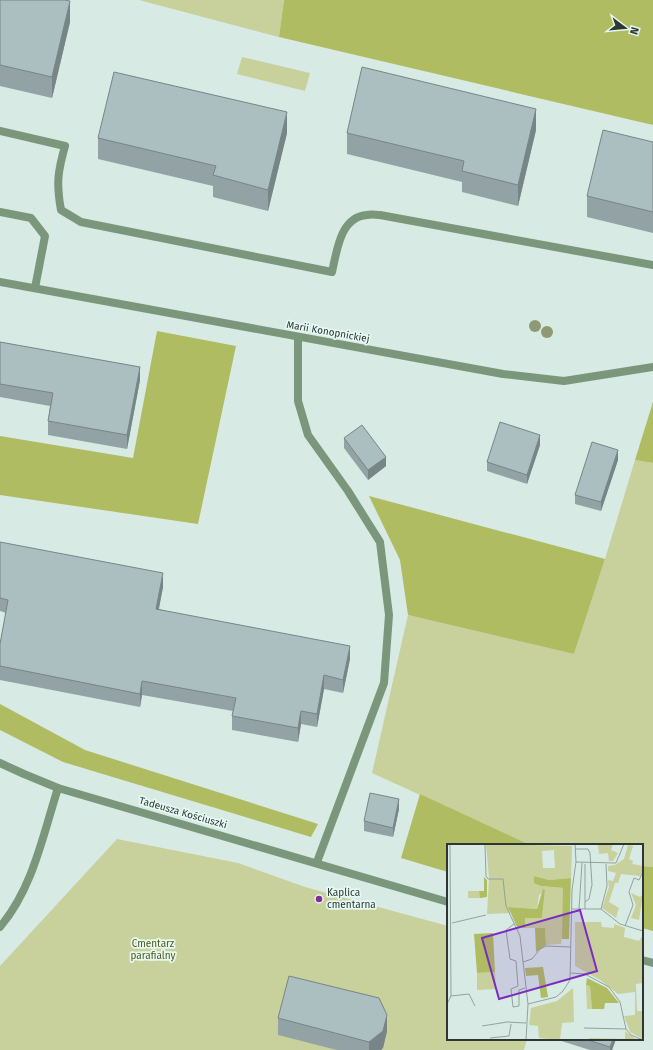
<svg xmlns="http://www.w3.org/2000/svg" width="653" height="1050" viewBox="0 0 653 1050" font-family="'Fira Sans',sans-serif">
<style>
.green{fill:#c8d09b}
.forest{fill:#afbc61}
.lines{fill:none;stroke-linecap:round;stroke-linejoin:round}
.service{stroke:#7b977b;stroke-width:8}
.minor{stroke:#7b977b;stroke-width:8}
.tree{fill:#8e9a73}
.wall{fill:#93a3a5}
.shaded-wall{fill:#788586}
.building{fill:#abbec0;stroke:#788586}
.poi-dot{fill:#852a97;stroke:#e5f8f2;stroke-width:1.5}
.labels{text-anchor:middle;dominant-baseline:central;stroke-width:3.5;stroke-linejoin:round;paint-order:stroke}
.street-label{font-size:10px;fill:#2e3533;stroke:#e5f8f2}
.poi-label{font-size:10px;fill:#2e3533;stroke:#e5f8f2;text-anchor:start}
.park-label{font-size:10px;fill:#525917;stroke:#e5f8f2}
.inset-road{fill:none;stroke:#94a29d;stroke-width:1}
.view{fill:#7b2cbf;fill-opacity:0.15;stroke:#7b2cbf;stroke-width:2}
.inset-edge{fill:none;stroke:#2e3533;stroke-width:2}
</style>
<rect width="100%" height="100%" fill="#d8eae4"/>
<g class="green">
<path d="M139,0H284L279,37Z"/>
<path d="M242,57L310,73L305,91L237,74Z"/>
<path d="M635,460L653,463V867L642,866V845H530L372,773L408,615L574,654L605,559Z"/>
<path d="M117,839L238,863L305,887L448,926V1039H527L524,1050H0V966Z"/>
</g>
<g class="forest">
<path d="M284,0H653V125L279,37Z"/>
<path d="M157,331L236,346L198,524L0,495V436L133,458Z"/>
<path d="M653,402V463L635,460Z"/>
<path d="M369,496L605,559L574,654L408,615L400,560Z"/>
<path d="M0,704L85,750L318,824L311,837L63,762L0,730Z"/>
<path d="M420,794L530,845H448V872L401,858Z"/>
<path d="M642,866L653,867V931L642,928Z"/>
</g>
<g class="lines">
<g class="service">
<path d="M0,131L65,146C58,171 56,183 61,210L81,222L332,272C337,251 340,217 367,215C371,214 376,215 380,215L653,265"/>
<path d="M0,212L31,218L45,236L35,288"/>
<path d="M298,337V401L308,435L348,491L380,542L389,615L384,683L317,862"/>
</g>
<g class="minor">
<path d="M0,282L503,374L564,381L653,367"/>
<path d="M0,763L24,774L58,788L448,902"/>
<path d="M0,927C33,888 43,835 58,788"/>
<path d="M642,960L653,963"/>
</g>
</g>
<g class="tree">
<circle cx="535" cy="326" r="6"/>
<circle cx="547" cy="332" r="6"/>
</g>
<g class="wall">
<path d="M0,0L70,22L52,98L0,86Z"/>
<path d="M536,130L518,206L462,192V182L347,154V133Z"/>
<path d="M287,133L268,211L213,197V186L98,159V138Z"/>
<path d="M653,142V233L587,217V196Z"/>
<path d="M0,342L140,380L127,449L48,435V421L50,406L0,397Z"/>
<path d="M344,438L386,466L368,480L344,448Z"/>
<path d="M540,445L527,484L487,471V462Z"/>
<path d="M618,460L601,511L575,504V495Z"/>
<path d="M0,542L163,587L159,609L350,659L343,693L324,689L317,727L301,724L298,742L232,730V716L233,711L142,695L140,707L0,680V644L6,613L0,611Z"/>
<path d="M399,809L393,837L364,831V821Z"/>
<path d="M278,1018L387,1031L383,1048L381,1050H337L278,1035Z"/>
<path d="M555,1039H616L612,1050H590Z"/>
</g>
<g class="shaded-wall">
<path d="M70,1V22L52,98V77Z"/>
<path d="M536,109V130L518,206V185Z"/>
<path d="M287,112V133L268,211V190Z"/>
<path d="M140,367V380L127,449V435Z"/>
<path d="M540,435V445L527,484V475Z"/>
<path d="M618,450V460L601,511V502Z"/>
<path d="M386,457V466L368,480V470Z"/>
<path d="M163,573V587L156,622V609Z"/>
<path d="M350,646V659L343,693V680Z"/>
<path d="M324,675V689L317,727V714Z"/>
<path d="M142,681V695L140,707V694Z"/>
<path d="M301,711V724L298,742V728Z"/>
<path d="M399,799V809L393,837V828Z"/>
<path d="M387,1015V1031L383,1048L381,1050H369V1042Z"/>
<path d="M613,1039H616L612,1050H610V1047Z"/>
</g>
<g class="building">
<path d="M0,0H64L70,1L52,77L0,65Z"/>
<path d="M362,67L536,109L518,185L462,171L464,161L347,133Z"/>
<path d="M114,72L287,112L268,190L213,175L216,166L98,138Z"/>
<path d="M603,130L653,142V212L587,196Z"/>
<path d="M0,342L140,367L127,435L48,421L53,393L0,384Z"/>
<path d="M500,422L540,435L527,475L487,462Z"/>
<path d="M362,425L386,457L368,470L344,438Z"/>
<path d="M592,442L618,450L601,502L575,495Z"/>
<path d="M0,542L163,573L156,609L350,646L343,680L324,675L317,714L301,711L298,728L232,716L236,698L142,681L140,694L0,666V644L8,600L0,598Z"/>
<path d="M370,793L399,799L393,828L364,821Z"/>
<path d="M289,976L379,998L387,1015L383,1031L369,1042L278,1018Z"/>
<path d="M585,1039H613L610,1047Z"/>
</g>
<circle class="poi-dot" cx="319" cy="899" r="4"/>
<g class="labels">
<g class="street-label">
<text transform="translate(328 332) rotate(10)">Marii Konopnickiej</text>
<text transform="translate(183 813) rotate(16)">Tadeusza Kościuszki</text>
</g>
<g class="poi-label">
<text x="327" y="893">Kaplica<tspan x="327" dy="12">cmentarna</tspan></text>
</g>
<g class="park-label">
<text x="153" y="944">Cmentarz<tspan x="153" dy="12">parafialny</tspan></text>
</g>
</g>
<g transform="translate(447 844)">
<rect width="196" height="196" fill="#d8eae4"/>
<path d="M39,0L125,2L124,34L102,36L87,32L94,42L116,44L117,81L114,100L99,101L98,84H78V74H95L98,46L92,51L90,65L62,63L63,69L40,70L42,34ZM107,6L108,24H96L95,7ZM166,0L164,6L171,9L166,17H162L161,9L152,10L151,1ZM181,1L186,2L182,15L186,17L185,20L196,22V27L193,32L174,30L171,39H168L162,58L172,64L169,74L155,64L162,43L161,36L166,37L169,29L161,27V22L168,21L177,15ZM21,47H32L33,54H21ZM184,49L193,53L196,50L192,76L184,74L189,61ZM128,78H154L155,83L167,84V80L178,84L177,93L192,97L196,91V139L189,140L190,167H196V195L183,188L177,172L188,171V148L171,150L153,136L128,122ZM48,128L49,145L30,146V129ZM139,141L143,142L145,165H140ZM126,144L127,178L115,179L113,196L92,194L91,182L82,181L84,164L110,157ZM178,187L190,196H142V194L178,195Z" fill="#c8d09b" fill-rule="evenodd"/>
<path d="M87,32L102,36L124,34L122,95H115L116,44L94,42L87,39ZM37,33L40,36V53L33,54L32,47H37ZM96,45L98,46L95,74H78V84L70,83L61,63L90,65ZM88,84H98L99,101L89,108ZM46,89L48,128L30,129L27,90ZM96,123L101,153L94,154L91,131L79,132L78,124ZM140,134L160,144L172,159H158L157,165H145L143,142L139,141Z" fill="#afbc61"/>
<path class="inset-road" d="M38,0L39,32L41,35H56L59,62L73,92L81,160L79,196M128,5H141L143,9L145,41L142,55L138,58M129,18L169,19L177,0M138,20V65M125,65H154L173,80L196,87M132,65L135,19M154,65L160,42L159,20M5,79L39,71M67,80L59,86L63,115L69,117L71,142L64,145L66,163L72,162V146L78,144M178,82L186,61L182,48L187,34L192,36L196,28M76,118L85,115L93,105L99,102L124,103M124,129L138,130L162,143L173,158L179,185L184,191L196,196M4,152L22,150L28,162M0,160L4,152L3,0M81,160L109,153L116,147L123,136L125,46L129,18L128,0M35,182L60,178L79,179M137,184L179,185M43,194L62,192L64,180M86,196H99"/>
<path class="view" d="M133,66L150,127L52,155L35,94Z"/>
<rect width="196" height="196" class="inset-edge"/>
</g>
<g transform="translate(625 28) rotate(106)" stroke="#e5f8f2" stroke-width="3" paint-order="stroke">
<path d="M0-3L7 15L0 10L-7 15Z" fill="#2e3533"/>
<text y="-6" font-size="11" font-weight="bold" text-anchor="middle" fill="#2e3533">N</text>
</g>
</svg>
